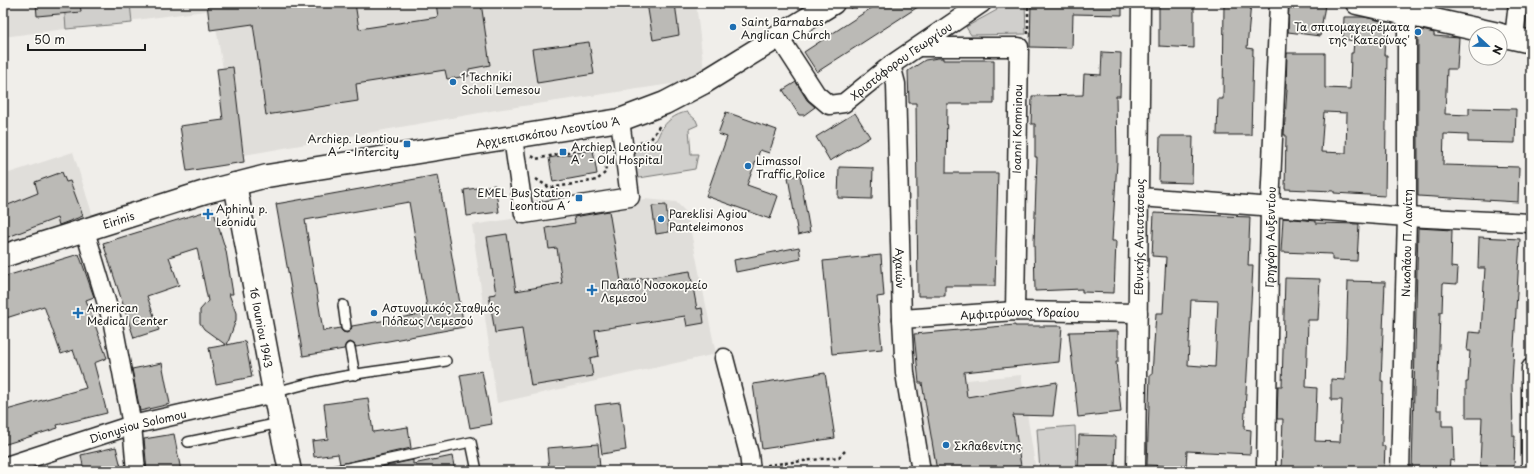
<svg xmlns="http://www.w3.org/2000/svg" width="1534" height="474" viewBox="0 0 1534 474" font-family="'Playpen Sans',sans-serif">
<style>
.built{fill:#e0deda}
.green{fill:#d0cfcc;stroke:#767674}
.building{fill:#bbbab6;stroke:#1c1c1c;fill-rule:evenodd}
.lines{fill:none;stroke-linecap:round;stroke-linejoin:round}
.service-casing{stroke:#1c1c1c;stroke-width:12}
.minor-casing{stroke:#1c1c1c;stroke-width:21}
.tertiary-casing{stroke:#1c1c1c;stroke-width:25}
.secondary-casing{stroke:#1c1c1c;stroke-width:25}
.path{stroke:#1c1c1c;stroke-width:2.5;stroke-dasharray:3 3;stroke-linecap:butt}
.service{stroke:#fdfcf7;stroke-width:9}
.minor{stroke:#fdfcf7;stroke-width:18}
.tertiary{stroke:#fdfcf7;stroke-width:22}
.secondary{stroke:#fdfcf7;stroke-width:22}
.poi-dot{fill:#1f6fb2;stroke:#fdfcf7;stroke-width:1.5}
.labels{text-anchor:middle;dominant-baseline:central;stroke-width:3.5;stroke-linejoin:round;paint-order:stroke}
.poi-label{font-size:11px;fill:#1c1c1c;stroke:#fdfcf7;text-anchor:start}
.street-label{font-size:11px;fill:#1c1c1c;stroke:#fdfcf7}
</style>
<rect width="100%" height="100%" fill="#f0eeea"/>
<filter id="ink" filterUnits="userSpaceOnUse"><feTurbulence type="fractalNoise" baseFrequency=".025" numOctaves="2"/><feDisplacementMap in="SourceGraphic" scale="8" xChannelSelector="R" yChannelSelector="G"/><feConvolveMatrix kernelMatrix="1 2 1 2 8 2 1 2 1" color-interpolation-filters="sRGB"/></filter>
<g filter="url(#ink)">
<g class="built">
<path d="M3,3H696L705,79L496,110L233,157L226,86L213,10L3,37Z"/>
<path d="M73,152L94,220L3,249V175Z"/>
<path d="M645,199L676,202L687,213L716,354L497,403L472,225Z"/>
<path d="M1021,375L1036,471H925L913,385Z"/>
</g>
<g class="green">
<path d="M64,3H130L132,23L66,29Z"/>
<path d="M993,3H1025L1026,34L971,35L966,27L997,10Z"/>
<path d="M687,112L696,120L698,125L689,129L691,154H698L695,169L639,178L631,172L629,149C637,146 649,146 656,140C658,138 659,134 660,132C666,121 675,114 687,112Z"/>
<path d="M1075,426L1077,471H1040L1037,429Z"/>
</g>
<g class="building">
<path d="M36,3H80L81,12L37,16Z"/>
<path d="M207,3H355L359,29L438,17L436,3H481L490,65L469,69V76L447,79L445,70L356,84L358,101L266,115L253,24L210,30Z"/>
<path d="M647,3H675L679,35L653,40Z"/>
<path d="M879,3H924L817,72L804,52Z"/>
<path d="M1031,3H1122V15L1073,14L1072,48L1030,47Z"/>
<path d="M1159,3H1194V48L1159,46Z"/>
<path d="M1224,3H1251L1247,48L1253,49L1251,135H1217L1218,99H1223Z"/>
<path d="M1289,3L1325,5L1320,36L1288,32Z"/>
<path d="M1344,17H1364L1386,22L1384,55H1387L1385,196L1334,193V191L1285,189L1286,135H1284L1287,89H1286L1287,53H1325V88L1350,89L1351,53H1353L1354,41L1343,39ZM1324,112L1347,113L1346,153L1321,152Z"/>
<path d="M1418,29L1434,33V36L1459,38L1457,69H1447L1445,114L1469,115V108L1516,109L1515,143L1468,142V135L1444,134L1443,165L1519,167L1518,202L1418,196Z"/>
<path d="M589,42L594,74L537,83L532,49Z"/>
<path d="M1102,52L1121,53L1120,96H1116L1117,162L1112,241H1116L1114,293L1082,292V289L1035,291L1034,242L1037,157H1035V124H1031L1032,96L1083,95L1084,74L1101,75Z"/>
<path d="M938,58H943V60H994V104H947L946,173H998L995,286H945V296H918L916,103H909L908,71L925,60Z"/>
<path d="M233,67L244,162L187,171L180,126L223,120L217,69Z"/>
<path d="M796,82L807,100L815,107L804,115H799L783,90Z"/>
<path d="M726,112L777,130L769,153L760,150L747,185L778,196L770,219L706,196L727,137L718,134Z"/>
<path d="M855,113L870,137L830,161L816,137Z"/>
<path d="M1160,136H1193L1192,183L1159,182Z"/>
<path d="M593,150L597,174L553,182L549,158Z"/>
<path d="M839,167L873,168L872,199L838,198Z"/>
<path d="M62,172L66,182L70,181L83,216L59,225L57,218L3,239V207L38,193L35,182Z"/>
<path d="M438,175L464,327L356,347L354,344L349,342L346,344L344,349L303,356L276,204ZM409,202L428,313L352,326L351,330L347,333L343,332L340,328L323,331L305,220Z"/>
<path d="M800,175L810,232L798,235L788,177Z"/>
<path d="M495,185L499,212L467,216L464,190Z"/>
<path d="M666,205L669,232L656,234L652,206Z"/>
<path d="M213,209L226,251L233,294H229L236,313V320L227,345L245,341L252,377L216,384L209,348L226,345L204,329L200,323V310L208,301L197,248L169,257L179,285L147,296L159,330L134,338L103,243Z"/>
<path d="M609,211L621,282L690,271L697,309L702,308L704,323L687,326L685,316L595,330L599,356L590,358L593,376L531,386L522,329L495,333L489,295L496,294L487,237L507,234L516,291L562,283L557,248L549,249L546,228L575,223L574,217Z"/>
<path d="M1154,213L1250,217L1248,266H1253L1244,429L1251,430L1250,454L1187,451L1186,467L1147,465L1150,375H1152L1156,313H1163L1166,257L1152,256ZM1191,300L1218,301L1215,367L1188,365Z"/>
<path d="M1283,218L1316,221V223L1359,224L1357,261L1332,260V254L1281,252Z"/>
<path d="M1418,228L1452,230L1451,267L1458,268L1457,284L1443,283L1442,312H1440L1437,410H1442V426H1453L1454,461L1450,460L1449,471H1412Z"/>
<path d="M1479,237L1520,239L1512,382L1513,436H1515L1514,468L1480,466L1482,418H1466V382H1468L1470,351H1467L1469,332L1481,333L1485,268H1478Z"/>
<path d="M799,247L801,259L736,272L734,260Z"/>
<path d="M79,254L94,297L86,300L107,358L94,363L107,413L57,425L58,428L3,445V411L86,388L73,350L61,354L44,306L3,319V277Z"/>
<path d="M881,255L884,296L877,297L882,349L832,354L823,261Z"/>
<path d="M1285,278L1320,279L1318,320H1308L1306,387L1317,388L1315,441L1340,442L1342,400H1331V379L1345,380L1348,281L1385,282L1381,381H1383L1382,446H1385L1384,471H1281L1283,419H1277L1278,386H1282Z"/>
<path d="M1015,325V326H1062L1059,362L964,372L967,397L1057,382L1053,416L1013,415L1021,466L992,471H937L922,383H919L914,334Z"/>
<path d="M1118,331V362H1116L1121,412L1078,417L1069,332Z"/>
<path d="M162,363L170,404L140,411L132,369Z"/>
<path d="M482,371L492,424L470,428L460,375Z"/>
<path d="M825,373L835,438L762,449L753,384Z"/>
<path d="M368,398L373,432L408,427L411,448L340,464L338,454L314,457L312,441L328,439L324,404Z"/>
<path d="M620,402L626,450L602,454L595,405Z"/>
<path d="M174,434L181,471H147L144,439Z"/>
<path d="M1079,435L1116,436L1115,471L1078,470Z"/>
<path d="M598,444L600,468L549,471L547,448Z"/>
<path d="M116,447L122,471H84L81,455Z"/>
<path d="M452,456L455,471H362L413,460V464Z"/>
</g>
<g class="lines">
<defs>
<g id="service">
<path d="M343,305L346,327"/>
<path d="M350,348L355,375"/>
<path d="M274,393C329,375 389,370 446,361"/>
<path d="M188,442L280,423"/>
<path d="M333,471L471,442L477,471"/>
</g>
<g id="minor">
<path id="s1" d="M779,37L816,94L829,105L844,103L891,65L982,3"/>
<path d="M1514,38L1518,3"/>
<path d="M918,47H1019L1015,311"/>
<path id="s2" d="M891,65L896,84L902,319L905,373L921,471"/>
<path d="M513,138L524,214L630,197L620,120"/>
<path d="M1140,197L1407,217L1531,223"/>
<path d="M85,231L113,324L132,425L136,471"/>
<path id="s3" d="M902,319L1015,311L1138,313"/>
<path d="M724,358L749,454L751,471"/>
<path id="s4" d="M3,467L132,425L274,393"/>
<path id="s5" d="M1136,471L1141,3"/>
<path id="s6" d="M1266,471L1270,206L1279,3"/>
<path id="s7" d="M1400,471L1407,217V15"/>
<path d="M1531,471V368"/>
</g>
<g id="tertiary">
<path d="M1357,3L1498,34"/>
<path d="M1500,35L1531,42"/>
<path id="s8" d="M235,184L280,423L290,471"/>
</g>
<g id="secondary">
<path id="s9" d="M3,256L205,192L267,176L620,120L665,103L703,83L833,3"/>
</g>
</defs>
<use href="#service" class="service-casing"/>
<use href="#minor" class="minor-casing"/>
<use href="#tertiary" class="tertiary-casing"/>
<use href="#secondary" class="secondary-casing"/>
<g class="path">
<path d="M850,8L858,3"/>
<path d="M1028,34V3"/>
<path d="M640,143L651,139L660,125"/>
<path d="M532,156L536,159L606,144"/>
<path d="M536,179L550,188L597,180L606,172L603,143"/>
<path d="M767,465L839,457L845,451"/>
</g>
<use href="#service" class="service"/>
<use href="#minor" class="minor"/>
<use href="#tertiary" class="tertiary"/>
<use href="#secondary" class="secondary"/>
</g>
</g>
<g class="poi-dot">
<circle cx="733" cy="27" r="4"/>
<circle cx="1418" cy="32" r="4"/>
<circle cx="453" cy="82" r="4"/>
<rect x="403" y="140" width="8" height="8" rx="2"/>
<rect x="559" y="148" width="8" height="8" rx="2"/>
<circle cx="748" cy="166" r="4"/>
<rect x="575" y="194" width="8" height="8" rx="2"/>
<path d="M206 208h4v4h4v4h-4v4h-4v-4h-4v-4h4z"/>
<circle cx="661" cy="219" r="4"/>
<path d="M590 284h4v4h4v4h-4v4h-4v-4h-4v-4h4z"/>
<path d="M76 307h4v4h4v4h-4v4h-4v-4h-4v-4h4z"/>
<circle cx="374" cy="313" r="4"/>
<circle cx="946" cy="445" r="4"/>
</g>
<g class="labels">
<g class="poi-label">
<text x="741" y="21">Saint Barnabas<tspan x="741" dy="13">Anglican Church</tspan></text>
<text x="1410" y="26" text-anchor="end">Τα σπιτομαγειρέματα<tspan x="1410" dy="13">της 'Κατερίνας'</tspan></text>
<text x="461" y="76">1 Techniki<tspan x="461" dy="13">Scholi Lemesou</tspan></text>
<text x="399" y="138" text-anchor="end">Archiep. Leontiou<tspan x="399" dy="13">A´ - Intercity</tspan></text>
<text x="571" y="146">Archiep. Leontiou<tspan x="571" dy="13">A´ - Old Hospital</tspan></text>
<text x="756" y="160">Limassol<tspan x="756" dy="13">Traffic Police</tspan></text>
<text x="571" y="192" text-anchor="end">EMEL Bus Station<tspan x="571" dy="13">Leontiou A´</tspan></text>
<text x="216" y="208">Aphinu p.<tspan x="216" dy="13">Leonidu</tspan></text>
<text x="669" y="213">Pareklisi Agiou<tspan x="669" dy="13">Panteleimonos</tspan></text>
<text x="601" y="284">Παλαιό Νοσοκομείο<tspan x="601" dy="13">Λεμεσού</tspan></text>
<text x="87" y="307">American<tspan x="87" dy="13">Medical Center</tspan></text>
<text x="382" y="307">Αστυνομικός Σταθμός<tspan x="382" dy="13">Πόλεως Λεμεσού</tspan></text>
<text x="954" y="445">Σκλαβενίτης</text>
</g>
<g class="street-label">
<text stroke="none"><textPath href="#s1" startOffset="171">Χριστόφορου Γεωργίου</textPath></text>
<text transform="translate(1017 129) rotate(-89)">Ioanni Komninou</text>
<text stroke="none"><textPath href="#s9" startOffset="560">Αρχιεπισκόπου Λεοντίου Α΄</textPath></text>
<text stroke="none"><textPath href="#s9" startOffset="121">Eirinis</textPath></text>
<text stroke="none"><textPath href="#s5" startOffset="234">Εθνικής Αντιστάσεως</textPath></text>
<text stroke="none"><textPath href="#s6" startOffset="234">Γρηγόρη Αυξεντίου</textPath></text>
<text stroke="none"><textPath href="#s7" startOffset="228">Νικολάου Π. Λανίτη</textPath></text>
<text stroke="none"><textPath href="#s2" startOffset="204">Αχαιών</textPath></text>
<text stroke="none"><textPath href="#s3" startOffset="118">Αμφιτρύωνος Υδραίου</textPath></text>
<text stroke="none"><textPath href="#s8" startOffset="146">16 Iouniou 1943</textPath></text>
<text stroke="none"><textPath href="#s4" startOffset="141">Dionysiou Solomou</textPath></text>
</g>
</g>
<rect width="1534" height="474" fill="none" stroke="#fdfcf7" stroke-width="16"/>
<rect x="8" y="8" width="1518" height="458" fill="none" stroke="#1c1c1c" stroke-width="1.5" filter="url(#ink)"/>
<g transform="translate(1488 46) rotate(112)"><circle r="19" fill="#fdfcf7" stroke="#a3a29f"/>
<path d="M0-3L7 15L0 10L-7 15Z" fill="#1f6fb2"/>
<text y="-6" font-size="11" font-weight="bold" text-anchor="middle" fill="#1c1c1c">N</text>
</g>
<path d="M28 44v6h117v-6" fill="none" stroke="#1c1c1c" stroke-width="2"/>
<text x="34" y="44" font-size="12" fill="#1c1c1c" stroke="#fdfcf7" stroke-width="3" paint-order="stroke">50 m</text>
</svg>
